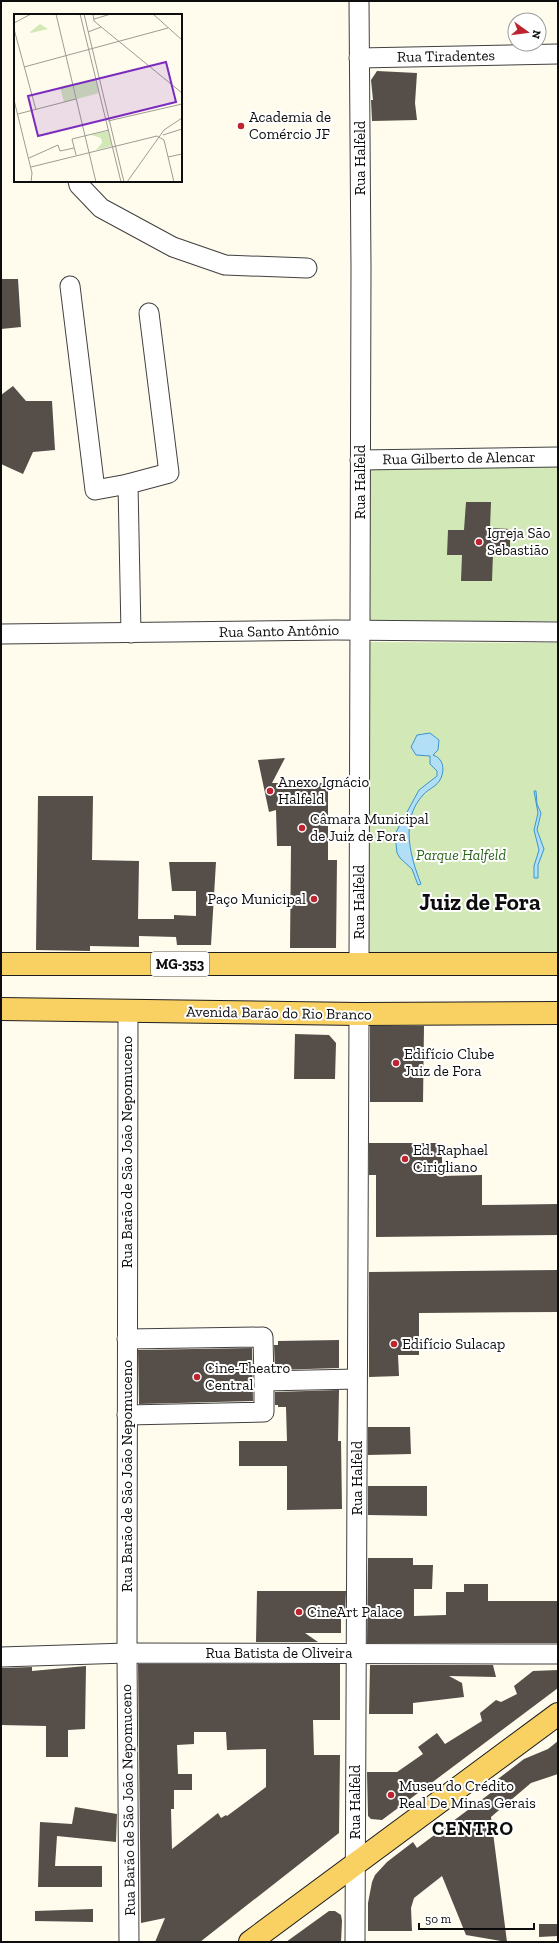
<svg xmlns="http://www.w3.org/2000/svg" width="559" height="1943" viewBox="0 0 559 1943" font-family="'Zilla Slab',serif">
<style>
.green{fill:#d2e9b7}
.water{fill:#b2def6;stroke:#3895ce}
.building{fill:#564e49;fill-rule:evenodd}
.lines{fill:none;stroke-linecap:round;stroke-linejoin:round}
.minor-casing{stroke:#404040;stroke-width:21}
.major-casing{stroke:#1e1e1e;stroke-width:24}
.minor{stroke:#fff;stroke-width:19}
.major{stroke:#f9d163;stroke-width:22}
.poi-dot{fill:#be242f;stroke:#fff;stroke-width:1.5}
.labels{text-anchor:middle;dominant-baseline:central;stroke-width:4;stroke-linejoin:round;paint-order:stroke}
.shield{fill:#fff;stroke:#565656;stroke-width:1}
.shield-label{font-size:14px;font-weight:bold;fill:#0d0d0d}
.street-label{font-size:15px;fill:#0d0d0d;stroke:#fff}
.poi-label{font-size:15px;fill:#0d0d0d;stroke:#fff;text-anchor:start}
.park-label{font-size:15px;font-style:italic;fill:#2e651d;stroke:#fff}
.district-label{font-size:19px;font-weight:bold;letter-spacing:1px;fill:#0d0d0d;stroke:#fff}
.town-label{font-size:23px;font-weight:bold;fill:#0d0d0d;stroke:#fff}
.inset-road{fill:none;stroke:#9e9c93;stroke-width:1}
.view{fill:#7b2cbf;fill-opacity:0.15;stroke:#7b2cbf;stroke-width:2}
.inset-edge{fill:none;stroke:#0d0d0d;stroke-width:2}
</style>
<rect width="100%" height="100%" fill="#fffbed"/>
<g class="green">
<path d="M558,462V621H364V463Z"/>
<path d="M367,642L558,643V958L364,959Z"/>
</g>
<g class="water">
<path d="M430,733L439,740L438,750L433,755C443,758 445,769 441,778C437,787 429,788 423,795C400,820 410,856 421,884L418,885L412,869L400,858L397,853L395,834L419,790L437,776V771L430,764V756L416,755L411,747L417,735Z"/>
<path d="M534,791H536L537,804L541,813L537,830L544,849L538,865V878H534V866L539,850L534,830L538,813Z"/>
</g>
<g class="building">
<path d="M377,71L417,73L415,103L417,120L372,121L371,100H373L371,80Z"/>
<path d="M1,279H18L21,327L1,329Z"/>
<path d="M13,386L26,401H52L55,450L33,452L23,474L1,464V395Z"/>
<path d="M466,502H491L490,528L510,529V554H493L492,581H461L462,555H447L448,530H464Z"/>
<path d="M285,758L272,783H328V860H337L336,948H290L291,846H277L276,810L269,812L258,760Z"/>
<path d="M38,796H93L92,860L139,861L138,919H174V915L196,916V891H172L169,862H216L211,945H177L176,937L139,936V947L90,946V951L36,950Z"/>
<path d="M370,1026H424L423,1102H370Z"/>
<path d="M295,1034L329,1035L336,1043L335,1079H294Z"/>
<path d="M369,1143H442V1176L482,1175V1205L558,1204V1235L376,1237V1175H369Z"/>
<path d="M558,1270V1312L419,1313V1355H398L399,1376L369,1377V1272Z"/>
<path d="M339,1340V1368L275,1370L274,1345H278V1341Z"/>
<path d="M252,1348L253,1401L139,1404L138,1350Z"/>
<path d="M339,1390L338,1441H341L342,1509L287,1510V1466H239V1441H287L286,1407H278V1405H275V1392Z"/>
<path d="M368,1427H410L411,1454L368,1455Z"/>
<path d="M368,1486H427V1516L368,1515Z"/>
<path d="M368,1558H413V1565H433L432,1589H414V1616L446,1615V1592H464V1584H488V1601H558V1643H367Z"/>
<path d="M257,1591H346L345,1615H341V1633H305L318,1642H256Z"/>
<path d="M138,1664H340V1720H313L314,1755H340L339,1833L200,1942H155L165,1918L141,1923ZM194,1732H226L227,1750L266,1749V1787L227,1816L226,1815L221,1818L218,1813L172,1849L171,1809H174V1790H192V1774H178L177,1745L194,1744Z"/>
<path d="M370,1665H493L496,1677L449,1676L462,1683L464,1697L413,1703V1714H369Z"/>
<path d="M86,1666L85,1729L68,1730V1757H46V1726L1,1725V1668L32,1667V1671Z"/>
<path d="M558,1670V1688L382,1820L371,1819L368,1816L367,1772H397L423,1754L418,1747L437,1733L445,1744L482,1721L480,1713L496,1700L501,1702L517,1694L514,1686L533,1671Z"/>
<path d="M558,1741V1774L531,1783L491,1817L507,1942L466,1935L442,1876L414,1898L411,1908L412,1931H368V1903L372,1882L375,1875L387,1862L413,1842L417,1848L496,1789L494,1782L524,1759L548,1749Z"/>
<path d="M75,1807L117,1814L116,1842L57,1836L55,1866H102V1887H38L40,1822L72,1824Z"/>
<path d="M93,1909V1922L35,1921V1911Z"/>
<path d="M329,1911H335L341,1915L342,1921L341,1942H286Z"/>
<path d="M539,1924H558V1936L539,1937Z"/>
</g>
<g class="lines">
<defs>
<g id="minor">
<path d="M359,1L361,269L359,964"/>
<path d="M359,58L558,54"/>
<path d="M78,181L79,185L101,208L173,247L225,265L307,268"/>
<path d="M70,286L95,490L128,484L131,633"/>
<path d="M360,460L558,457"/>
<path d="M128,484L169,473L149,313"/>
<path d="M1,634L335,630L558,632"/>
<path d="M128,1011L127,1653L129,1942"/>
<path d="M127,1339L263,1337L264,1381L357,1379"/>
<path d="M127,1415L264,1412V1381"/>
<path d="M1,1657L127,1653L558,1654"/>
<path d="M355,1942L359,1014"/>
</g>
<g id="major">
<path d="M1,964H558"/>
<path d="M1,1009L359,1014L558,1013"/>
<path d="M250,1942L558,1714"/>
</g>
</defs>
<use href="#minor" class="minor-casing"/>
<use href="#major" class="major-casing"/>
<use href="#minor" class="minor"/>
<use href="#major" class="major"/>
</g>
<g class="poi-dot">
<circle cx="241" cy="126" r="4"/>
<circle cx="479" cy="542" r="4"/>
<circle cx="270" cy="791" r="4"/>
<circle cx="302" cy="828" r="4"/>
<circle cx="314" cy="899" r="4"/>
<circle cx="396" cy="1063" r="4"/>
<circle cx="405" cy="1159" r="4"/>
<circle cx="394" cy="1344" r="4"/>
<circle cx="197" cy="1377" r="4"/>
<circle cx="299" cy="1612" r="4"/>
<circle cx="391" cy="1795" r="4"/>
</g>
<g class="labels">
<rect class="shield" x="151" y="952" width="58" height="24" rx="3"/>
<g class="shield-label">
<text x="180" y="964">MG-353</text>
</g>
<g class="street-label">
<text transform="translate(446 56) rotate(-1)">Rua Tiradentes</text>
<text transform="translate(360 158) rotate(-90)">Rua Halfeld</text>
<text transform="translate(459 458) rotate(-1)">Rua Gilberto de Alencar</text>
<text transform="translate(360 482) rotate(-90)">Rua Halfeld</text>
<text transform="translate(279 631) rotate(-1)">Rua Santo Antônio</text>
<text transform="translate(359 902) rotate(-90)">Rua Halfeld</text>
<text transform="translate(279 1013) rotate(1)">Avenida Barão do Rio Branco</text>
<text transform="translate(127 1152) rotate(-90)">Rua Barão de São João Nepomuceno</text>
<text transform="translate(127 1476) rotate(-90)">Rua Barão de São João Nepomuceno</text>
<text transform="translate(357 1478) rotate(-90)">Rua Halfeld</text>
<text x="279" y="1653">Rua Batista de Oliveira</text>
<text transform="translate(128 1800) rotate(-91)">Rua Barão de São João Nepomuceno</text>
<text transform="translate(355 1802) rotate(-90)">Rua Halfeld</text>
</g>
<g class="poi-label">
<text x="249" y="117">Academia de<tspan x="249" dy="17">Comércio JF</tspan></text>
<text x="487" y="533">Igreja São<tspan x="487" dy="17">Sebastião</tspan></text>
<text x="278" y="782">Anexo Ignácio<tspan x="278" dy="17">Halfeld</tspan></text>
<text x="310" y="819">Câmara Municipal<tspan x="310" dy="17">de Juiz de Fora</tspan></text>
<text x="306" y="899" text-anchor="end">Paço Municipal</text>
<text x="404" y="1054">Edifício Clube<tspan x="404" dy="17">Juiz de Fora</tspan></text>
<text x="413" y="1150">Ed. Raphael<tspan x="413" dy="17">Cirigliano</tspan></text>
<text x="402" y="1344">Edifício Sulacap</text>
<text x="205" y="1368">Cine-Theatro<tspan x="205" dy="17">Central</tspan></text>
<text x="307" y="1612">CineArt Palace</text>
<text x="399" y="1786">Museu do Crédito<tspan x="399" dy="17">Real De Minas Gerais</tspan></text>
</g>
<g class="park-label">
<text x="461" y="855">Parque Halfeld</text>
</g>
<g class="district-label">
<text x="473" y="1828">CENTRO</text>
</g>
<g class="town-label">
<text x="480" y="902">Juiz de Fora</text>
</g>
</g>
<g transform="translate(14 14)">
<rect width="168" height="168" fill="#fffbed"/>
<path d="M26,10L34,15L17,19L16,18ZM82,65L85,79L63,85L59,70ZM58,70L62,85L50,88L46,73ZM94,117L98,132L82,136L88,129L87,124L77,121Z" fill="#d2e9b7"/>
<path class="inset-road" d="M42,0L82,168M66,0L107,168M70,0L110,168M79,0L80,7L168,79M139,0L168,26M80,5L97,0M0,9L17,0M0,15L22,96M74,18L87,13M10,53L154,14M0,86L18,159L17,168M4,100L62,85M94,107L168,90M149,121L168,115M62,141L58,125L95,116M154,143L168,140M15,144L44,131L46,137L60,134M17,153L143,122L150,126L160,168M113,168L150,116L168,104"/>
<path class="view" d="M152,48L162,88L24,122L14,82Z"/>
<rect width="168" height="168" class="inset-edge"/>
</g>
<rect width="559" height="1943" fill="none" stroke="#0d0d0d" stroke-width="4"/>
<g transform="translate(527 32) rotate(104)"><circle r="19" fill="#ffffff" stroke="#9e9e9e"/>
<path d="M0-3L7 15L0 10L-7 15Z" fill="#be242f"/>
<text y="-6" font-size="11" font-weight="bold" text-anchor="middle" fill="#0d0d0d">N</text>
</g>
<path d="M419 1923v6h115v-6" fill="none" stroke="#0d0d0d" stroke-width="2"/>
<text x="425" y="1923" font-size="12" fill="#0d0d0d" stroke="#ffffff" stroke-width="3" paint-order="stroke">50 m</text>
</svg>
